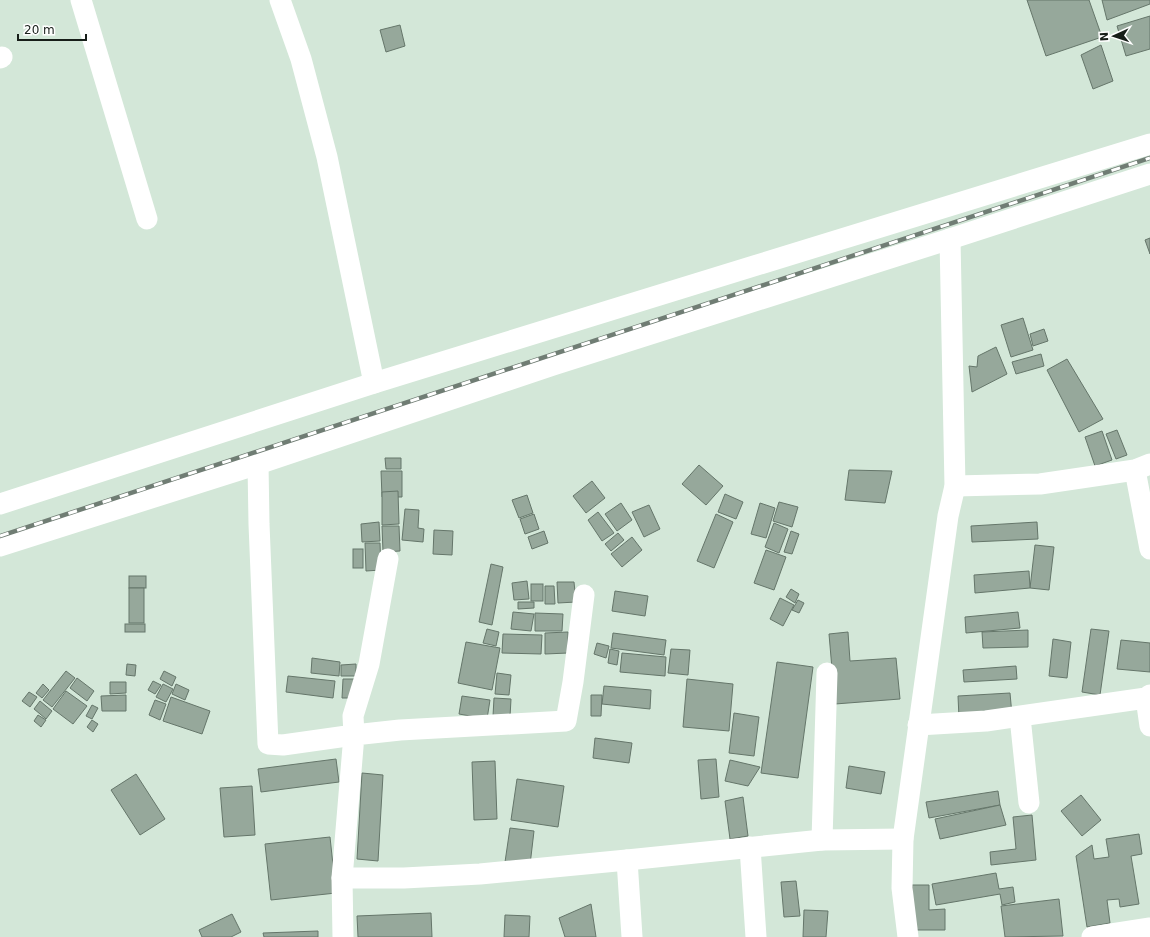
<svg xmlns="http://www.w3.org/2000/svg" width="1150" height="937" viewBox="0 0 1150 937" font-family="'DejaVu Sans',sans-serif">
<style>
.building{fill:#96a89b;stroke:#65766a}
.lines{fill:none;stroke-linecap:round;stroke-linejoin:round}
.minor{stroke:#fff;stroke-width:21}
.rail-casing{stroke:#707d74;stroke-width:4.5}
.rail{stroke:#fff;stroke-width:3;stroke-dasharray:9;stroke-linecap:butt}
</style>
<rect width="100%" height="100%" fill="#d3e7d8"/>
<g class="building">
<path d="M1027,0H1089L1102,37L1046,56Z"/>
<path d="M1102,0H1150V4L1107,20Z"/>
<path d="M1150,16V49L1126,56L1117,26Z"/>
<path d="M400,25L405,46L386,52L380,30Z"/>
<path d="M1101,45L1113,81L1093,89L1081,55Z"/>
<path d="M1150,238V254L1145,240Z"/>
<path d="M1023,318L1033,350L1011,357L1001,325Z"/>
<path d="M1044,329L1048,341L1033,346L1030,334Z"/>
<path d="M996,347L1007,374L972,392L969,366L977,367L978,356Z"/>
<path d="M1041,354L1044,366L1016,374L1012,362Z"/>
<path d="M1067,359L1103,419L1079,432L1047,370Z"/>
<path d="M1117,430L1127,455L1116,459L1106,434Z"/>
<path d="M1102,431L1112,460L1095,466L1085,437Z"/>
<path d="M385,458H401V469H386Z"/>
<path d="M699,465L723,486L706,505L682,484Z"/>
<path d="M849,470L892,471L885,503L845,500Z"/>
<path d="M381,471H402V497H382Z"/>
<path d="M592,481L605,498L586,513L573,496Z"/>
<path d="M398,491L399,524L382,525V492Z"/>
<path d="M725,494L743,502L736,519L718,512Z"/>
<path d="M527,495L533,513L519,518L512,500Z"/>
<path d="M779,502L798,507L792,527L773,521Z"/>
<path d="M621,503L632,520L617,531L605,514Z"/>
<path d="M760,503L775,508L766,538L751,534Z"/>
<path d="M649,505L660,529L644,537L632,512Z"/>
<path d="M405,509L419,510L418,528L424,529L423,542L402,540Z"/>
<path d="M598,512L614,533L602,541L588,520Z"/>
<path d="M534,514L539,529L525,534L520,519Z"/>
<path d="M716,514L733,522L714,568L697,561Z"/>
<path d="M379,522L380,541L362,542L361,524Z"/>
<path d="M1037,522L1038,539L972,542L971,526Z"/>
<path d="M774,523L788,529L779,553L765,547Z"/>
<path d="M382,526H399L400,551L383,552Z"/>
<path d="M434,530L453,531L452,555L433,554Z"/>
<path d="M544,531L548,543L532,549L528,537Z"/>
<path d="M791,531L799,534L792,554L784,552Z"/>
<path d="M618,533L624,540L611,551L605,544Z"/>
<path d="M632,537L642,550L622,567L611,554Z"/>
<path d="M365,543H380L381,570L366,571Z"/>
<path d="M1035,545L1054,547L1049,590L1030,588Z"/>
<rect x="353" y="549" width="10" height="19"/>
<path d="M766,550L786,557L774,590L754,583Z"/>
<path d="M491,564L503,567L492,625L479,622Z"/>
<path d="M1029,571L1030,588L975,593L974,575Z"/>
<rect x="129" y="576" width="17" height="12"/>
<path d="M527,581L529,599L514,600L512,583Z"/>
<path d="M557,582H574L576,602L558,603Z"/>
<rect x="531" y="584" width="12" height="17"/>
<path d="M545,586H554L555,604H545Z"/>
<rect x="129" y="588" width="15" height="35"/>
<path d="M791,589L799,594L795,603L786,597Z"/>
<path d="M615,591L648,596L645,616L612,611Z"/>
<path d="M780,598L794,605L783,626L770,619Z"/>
<path d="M798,600L804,603L799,613L792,610Z"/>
<path d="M518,602H534V608L518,609Z"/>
<path d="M513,612L534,614L531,631L511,629Z"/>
<path d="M1018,612L1020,628L966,633L965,617Z"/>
<path d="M535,613L563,614L562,631H535Z"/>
<rect x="125" y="624" width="20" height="8"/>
<path d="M487,629L499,632L496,646L483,643Z"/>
<path d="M1091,629L1109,631L1100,695L1082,692Z"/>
<path d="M1028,630V647L983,648L982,632Z"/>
<path d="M568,632V653L545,654V633Z"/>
<path d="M848,632L850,661L896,658L900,699L835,704L829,634Z"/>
<path d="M613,633L666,640L664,655L611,648Z"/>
<path d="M503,634L542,635L541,654L502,653Z"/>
<path d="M1053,639L1071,642L1067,678L1049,676Z"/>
<path d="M1121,640L1150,643V672L1117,669Z"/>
<path d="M466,642L500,648L492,690L458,683Z"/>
<path d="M597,643L609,646L606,658L594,654Z"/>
<path d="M610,649L619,651L617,665L608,663Z"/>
<path d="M671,649L690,650L688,675L668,673Z"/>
<path d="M622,653L666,657L665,676L620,672Z"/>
<path d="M312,658L340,662L339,676L311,673Z"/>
<path d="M777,662L813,667L798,778L761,773Z"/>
<path d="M127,664L136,665L135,676L126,675Z"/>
<path d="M356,664V676H341V665Z"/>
<path d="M1016,666L1017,679L964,682L963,670Z"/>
<path d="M66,671L75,678L52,707L43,700Z"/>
<path d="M164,671L176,677L172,686L160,679Z"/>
<path d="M497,673L511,675L509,695L495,694Z"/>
<path d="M288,676L335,681L333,698L286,692Z"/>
<path d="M77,678L94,691L87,701L70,688Z"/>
<path d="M343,679H355V698H342Z"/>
<path d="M687,679L733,684L729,731L683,727Z"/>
<path d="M153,681L161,685L155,694L148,690Z"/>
<path d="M110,682H126V693L110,694Z"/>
<path d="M43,684L49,690L42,698L36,693Z"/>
<path d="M163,684L173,689L166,702L156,697Z"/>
<path d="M176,684L189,690L185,700L172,694Z"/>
<path d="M604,686L651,690L650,709L602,704Z"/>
<path d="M66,691L87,706L73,724L53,709Z"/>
<path d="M29,692L37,697L30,707L22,701Z"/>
<path d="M1010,693L1012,715L959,718L958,696Z"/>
<path d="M126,695V711H102L101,696Z"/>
<path d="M591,695H602L601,716H591Z"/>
<path d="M462,696L490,700L487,719L459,714Z"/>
<path d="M171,697L210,711L202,734L163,721Z"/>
<path d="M494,698L511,699L510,717L493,716Z"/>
<path d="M155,700L166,704L160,720L149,715Z"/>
<path d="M40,701L52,711L46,719L34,709Z"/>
<path d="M92,705L98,708L92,719L86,716Z"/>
<path d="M734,713L759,717L754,756L729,753Z"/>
<path d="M38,715L46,720L41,727L34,721Z"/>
<path d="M92,720L98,724L93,732L87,727Z"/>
<path d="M595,738L632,743L629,763L593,758Z"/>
<path d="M336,759L339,782L261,792L258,769Z"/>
<path d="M716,759L719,797L701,799L698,760Z"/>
<path d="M730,760L760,767L748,786L725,781Z"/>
<path d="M495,761L497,819L474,820L472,762Z"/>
<path d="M849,766L885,772L881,794L846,788Z"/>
<path d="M362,773L383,775L378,861L357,859Z"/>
<path d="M136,774L165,819L140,835L111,790Z"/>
<path d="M517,779L564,786L558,827L511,820Z"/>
<path d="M252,786L255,835L224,837L220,788Z"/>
<path d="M998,791L1000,805L929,818L926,802Z"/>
<path d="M1081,795L1101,820L1082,836L1061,811Z"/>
<path d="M743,797L748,836L730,839L725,801Z"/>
<path d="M1000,805L1006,825L940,839L935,819Z"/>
<path d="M1032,815L1036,860L991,865L990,852L1016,849L1013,817Z"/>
<path d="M510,828L534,831L530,865L505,862Z"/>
<path d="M1139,834L1142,854L1131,856L1139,904L1120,907L1119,899L1107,900L1110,923L1087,927L1076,856L1092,845L1094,859L1109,857L1106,839Z"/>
<path d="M330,837L336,893L271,900L265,844Z"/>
<path d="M996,873L999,889L1013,887L1015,902L1002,905L1000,894L936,905L932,884Z"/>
<path d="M796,881L800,916L784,917L781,882Z"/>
<path d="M912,885H929V910L945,909V930H912Z"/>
<path d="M1059,899L1063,936L1005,937L1001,906Z"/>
<path d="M591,904L596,937H565L559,918Z"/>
<path d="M804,910L828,911L826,937H803Z"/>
<path d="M431,913L432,937H358L357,916Z"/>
<path d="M232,914L241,932L231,937H202L199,930Z"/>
<path d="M505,915L530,916L529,937H504Z"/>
<path d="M318,931V937H264L263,933Z"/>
</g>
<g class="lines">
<g class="minor">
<path d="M81,0L147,219"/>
<path d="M280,0L301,59L327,157L374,383"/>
<path d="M0,58L2,57"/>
<path d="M258,464L259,524L268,744L283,745L354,735L353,716L369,664L388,559"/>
<path d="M1135,470L1150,549"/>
<path d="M955,486L1040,484L1135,470L1150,464"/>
<path d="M0,504L374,383L1150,144"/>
<path d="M0,546L258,464L553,365L950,239L1150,174"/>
<path d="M1146,698L1150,726"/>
<path d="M1020,717L1029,803"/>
<path d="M918,725L986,721L1146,698L1150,695"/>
<path d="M822,840L827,673"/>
<path d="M750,847L756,937"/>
<path d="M627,860L632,937"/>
<path d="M342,878H404L480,874L627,860L822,840L903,839"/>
<path d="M343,937L342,878L354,735L400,730L566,721L573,682L584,595"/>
<path d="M908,937L902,888L903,839L948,516L955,486L950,239"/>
<path d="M1092,937L1150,928"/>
</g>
<defs>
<path id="rail" d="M0,536L1150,158"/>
</defs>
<use href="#rail" class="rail-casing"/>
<use href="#rail" class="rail"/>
</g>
<g transform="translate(1114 36) rotate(267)" stroke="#ffffff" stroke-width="3" paint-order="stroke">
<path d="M0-3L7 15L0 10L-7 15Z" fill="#171e19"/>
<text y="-6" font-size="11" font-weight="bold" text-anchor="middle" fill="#171e19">N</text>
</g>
<path d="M18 34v6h68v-6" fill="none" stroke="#171e19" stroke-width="2"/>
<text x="24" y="34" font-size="12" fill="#171e19" stroke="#ffffff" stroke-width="3" paint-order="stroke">20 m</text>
</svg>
